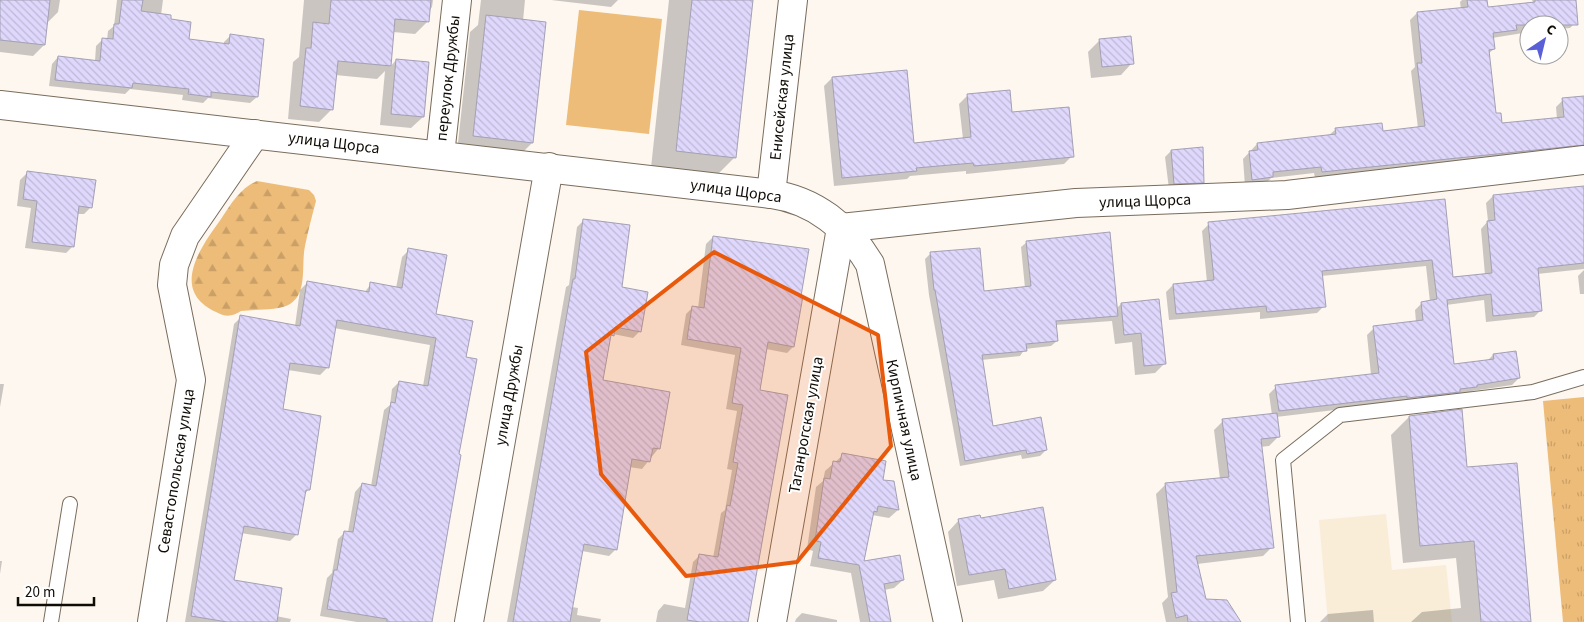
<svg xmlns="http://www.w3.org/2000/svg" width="1584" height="622" viewBox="0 0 1584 622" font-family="'Source Sans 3',sans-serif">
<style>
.education{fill:#f9edd8}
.grass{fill:url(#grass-tufts)}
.forest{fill:url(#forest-firs)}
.park{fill:#edbc79}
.shadow{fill:#0003}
.building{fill:url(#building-back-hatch);stroke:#a4a0b4}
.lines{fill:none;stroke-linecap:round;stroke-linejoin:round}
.lane-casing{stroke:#796c5c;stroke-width:16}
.street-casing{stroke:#796c5c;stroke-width:30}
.secondary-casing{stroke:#796c5c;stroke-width:30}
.lane{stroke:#fff;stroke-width:14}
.street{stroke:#fff;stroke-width:28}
.secondary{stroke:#fff;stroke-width:28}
.marked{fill:#e8590c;fill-opacity:0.2;stroke:#e8590c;stroke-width:4;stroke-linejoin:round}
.labels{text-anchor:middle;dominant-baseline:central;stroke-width:4;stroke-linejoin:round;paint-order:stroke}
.street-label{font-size:16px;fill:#0f0b05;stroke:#fff}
</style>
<defs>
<pattern id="grass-tufts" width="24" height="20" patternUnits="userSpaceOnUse" patternTransform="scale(1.25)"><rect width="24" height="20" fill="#edbc79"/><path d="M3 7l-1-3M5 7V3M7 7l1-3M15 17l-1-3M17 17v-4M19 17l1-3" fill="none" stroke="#caa067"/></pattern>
<pattern id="forest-firs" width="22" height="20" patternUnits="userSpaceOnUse" patternTransform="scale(1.25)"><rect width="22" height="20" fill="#edbc79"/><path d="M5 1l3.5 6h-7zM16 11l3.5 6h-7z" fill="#caa067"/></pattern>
<pattern id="building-back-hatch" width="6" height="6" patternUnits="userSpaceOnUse" patternTransform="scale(1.25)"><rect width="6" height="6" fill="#dfd8fc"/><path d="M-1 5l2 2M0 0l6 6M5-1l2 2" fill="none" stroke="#beb8d6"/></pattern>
</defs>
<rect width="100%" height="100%" fill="#fdf7f0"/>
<path class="education" d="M1386,514L1392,570L1446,565L1452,622H1328L1319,520Z"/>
<path class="grass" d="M1584,397V622H1563L1543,401Z"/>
<path class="forest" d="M257,181L309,190L314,195L316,201C312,216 308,231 305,246C301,264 308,293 290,304C279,311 254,309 241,311C232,317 225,317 216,312C169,290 201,247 221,219C231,204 240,188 257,181Z"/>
<path class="park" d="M579,10L662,19L649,134L566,125Z"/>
<g class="shadow">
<path d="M0,0H60L58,12L47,23L44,45L33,56L0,52Z"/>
<path d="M117,0H163L161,15L170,20L187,40L224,45V42L230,36L257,97L250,103L208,98L203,103L182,100L183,95L130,89L125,94L49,86L52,64L58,57L95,61L96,46L103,39L107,40L108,31L114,26Z"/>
<path d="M304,0H433L432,7L429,11L428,21L415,34L393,32L390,67L396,60L423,117L411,128L380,125L385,71L377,79L335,75L332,109L319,122L288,119L293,62L299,57Z"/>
<path d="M481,0H525L523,21L532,143L516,159L457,152L470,32L478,25Z"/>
<path d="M551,0H618L611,7Z"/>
<path d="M669,0H752L735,157L708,184L650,177Z"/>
<path d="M1462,0H1486L1487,8L1533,2L1532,0H1575L1577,21L1570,28L1559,29V25H1529V32L1492,38L1494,49L1488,54L1495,115L1501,124L1557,119L1556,107L1563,100L1584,97V150L1315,178L1314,173L1271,178L1265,184L1245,186L1243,159L1257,144L1328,136L1336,129L1382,132L1418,128L1411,71L1415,67L1410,20L1417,13L1461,9L1460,2Z"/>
<path d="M1100,40L1132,63L1121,75L1091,78L1088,52Z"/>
<path d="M832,78L913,144L963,139L959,104L967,96L1011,113L1072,156L1064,164L966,174V171L910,176L907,179L834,186L824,86Z"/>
<path d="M1202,148L1203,182L1197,188L1169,189L1165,157L1171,151Z"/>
<path d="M27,173L91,207L84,214H77L73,246L66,253L25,248L31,208L17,206L20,180Z"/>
<path d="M1584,187V269L1537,274L1541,310L1534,317L1486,322L1484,300L1446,305L1453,366L1487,361L1493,355L1519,378L1512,385L1472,391L1469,394L1276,417L1278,437L1269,446L1260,447L1272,547L1263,556L1197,564L1205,600L1239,622H1166L1162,603L1168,597L1156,494L1165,485L1220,479L1214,430L1223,421L1272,415L1269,394L1276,387L1371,375L1367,335L1374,328L1416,322L1415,310L1422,303L1430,302L1426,266L1321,276L1324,306L1317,313L1260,319V312L1169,320L1166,292L1173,285L1207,282L1202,231L1209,224L1444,201L1452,278L1485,275L1481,229L1488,221L1486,203L1493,196Z"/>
<path d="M584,220L620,288L640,331L633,338L613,334L609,338L602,381L658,449L642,469L629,467L616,549L609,556L582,551L572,607L578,608L577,615L601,619L600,622H507L566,287L569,285L577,227Z"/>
<path d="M713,237L793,347L787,353L766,349L758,391L747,622H656L658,611L664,604L685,608L693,562L700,555L713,558L721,513L725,510L732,470L727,469L737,411L726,409L735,355L681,345L686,314L693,307L698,308L706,244Z"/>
<path d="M1027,242L1116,309L1121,304L1165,363L1155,373L1135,375L1132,342L1115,344L1112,321L1055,325L1057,341L1051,346L1025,349L1020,356L981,360L992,428L1046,450L1040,456L1022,459L1021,455L960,466L929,295L925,259L931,253L982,292L1025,288L1021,247Z"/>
<path d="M409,250L435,315L465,358L458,455L431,622H357L320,616L327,578L332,573L338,539L345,532H348L355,492L362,484L371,486L384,410L390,405L392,389L399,382L423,386L430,345L334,328L327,368L320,375L288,370L281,410L308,490L304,495L297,534L290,541L241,533L233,581L276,616L291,619L290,622H185L234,324L241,317L295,326L300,290L307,283L364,293L371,284L396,288L402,257Z"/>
<path d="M1584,270V294H1580L1578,276Z"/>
<path d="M0,384H4L0,407Z"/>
<path d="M1409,417L1466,469L1530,622H1411L1422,612L1461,608L1456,558L1403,563L1391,435Z"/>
<path d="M843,455L881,481L898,510L889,518L872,515L863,562L903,580L894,588L884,590L880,622H860L851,573L810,566L813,551L807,549L816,487L823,481L825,471Z"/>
<path d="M959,520L1055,580L1043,591L998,599L994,580L957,586L948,532Z"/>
<path d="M0,561H2L0,574Z"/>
<path d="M1373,610L1374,622H1320L1328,614Z"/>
<path d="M802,613L837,620V622H795L796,619Z"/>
</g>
<g class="building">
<path d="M0,0H50L45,45L0,40Z"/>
<path d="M122,0H143L141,11L171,15V19L191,22L189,39L229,44L230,34L264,39L258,97L211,92V97L188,94L189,89L133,83L132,88L55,80L58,56L100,61L102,38L113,39L114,24H119Z"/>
<path d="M331,0H431L429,22L395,19L391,66L338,61L333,110L300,106L306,48H311L313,22L329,24Z"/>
<path d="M692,0H753L736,158L676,151Z"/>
<path d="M1467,0H1487L1488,7L1535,2V0H1576L1578,25H1516L1517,30L1493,33L1495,49L1489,50L1496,113H1501L1502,123L1564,117L1562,98L1584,96V145L1322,172L1321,167L1273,172V177L1252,180L1249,151L1258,150L1257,143L1336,134L1335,128L1382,123L1383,131L1425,126L1417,63H1422L1417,12L1468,7Z"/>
<path d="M486,15L546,22L533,143L473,136Z"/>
<path d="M1131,36L1134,64L1102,67L1099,39Z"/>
<path d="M396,59L429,62L424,117L391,114Z"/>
<path d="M907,70L914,143L971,137L967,94L1010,90L1012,112L1069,107L1074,157L974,166L973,163L916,168L917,171L842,178L832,77Z"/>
<path d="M1203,147L1204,183L1174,184L1171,150Z"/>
<path d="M27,171L96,180L92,208L79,206L74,247L32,242L37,201L23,199Z"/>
<path d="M1584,186V263L1538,268L1542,311L1493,316L1491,294L1447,300L1454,364L1494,359L1493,354L1516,351L1520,378L1477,385V387L1460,389V392L1407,398V396L1279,411L1275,385L1379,373L1373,326L1423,320L1421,302L1437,299L1432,260L1322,271L1326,307L1267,312L1266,306L1176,314L1173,284L1214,280L1208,222L1445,199L1453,277L1492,273L1487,221L1495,220L1493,195Z"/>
<path d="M583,219L630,225L622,287L648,292L641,332L615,327L614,336L611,335L603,380L670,392L660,449L653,448L650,462L632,459L617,550L584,544L570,622H513L573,279H575Z"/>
<path d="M1110,232L1118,316L1056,321L1058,341L1026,344L1027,351L982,355L993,426L1041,417L1047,450L1027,454L1026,450L965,461L935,290H934L930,252L980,248L984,291L1031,286L1026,241Z"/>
<path d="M713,236L809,249L801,296H803L794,347L768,342L760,390L788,395L748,622H700L687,620L699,554L718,557L727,505L730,506L738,463L733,462L743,405L732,403L741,348L687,339L692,306L704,308Z"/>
<path d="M408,248L447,255L436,314L473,321L466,357L477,359L459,454L461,455L432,622H387V619L327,609L334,570H337L344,531L353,532L362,483L376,486L391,402L395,403L399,381L428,386L436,338L337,320L329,368L290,363L283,409L321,416L310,490H306L298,535L244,526L234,580L282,588L277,622H227L191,616L240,315L300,326L307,281L369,292L370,282L402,288Z"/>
<path d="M1159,299L1166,364L1144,366L1141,333L1124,335L1121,303Z"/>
<path d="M1462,409L1467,467L1517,463L1531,622H1481L1474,541L1420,546L1409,416Z"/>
<path d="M1277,413L1280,437L1261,439L1274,548L1196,556L1206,599L1227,600L1241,622H1188L1187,615L1176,618L1171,593L1177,592L1165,483L1229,477L1222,419Z"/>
<path d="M842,453L886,461L883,480L894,481L899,510L878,506L877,512L874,511L864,561L900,555L904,580L884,584L891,622H870L859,565L818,558L821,542L815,541L824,478L830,479L833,461L840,462Z"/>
<path d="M1043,507L1056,580L1009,589L1005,569L969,575L958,519L980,515L981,518Z"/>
</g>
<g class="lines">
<defs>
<g id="lane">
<path d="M51,622L70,504"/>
<path d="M1298,622L1283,460L1340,415L1533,392L1584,377"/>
</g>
<g id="street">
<path d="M440,155L457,0"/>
<path d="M771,194L793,0"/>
<path d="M152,622L191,380L172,285L174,265L185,236L255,134"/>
<path d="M469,622L549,167"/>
<path d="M772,622L841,228L1076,203L1287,195L1584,160"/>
</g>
<path id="secondary" d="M0,105L771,194C814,200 848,227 870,264L948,622"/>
</defs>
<use href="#lane" class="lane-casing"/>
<use href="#street" class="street-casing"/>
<use href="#secondary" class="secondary-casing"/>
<use href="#lane" class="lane"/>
<use href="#street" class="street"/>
<use href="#secondary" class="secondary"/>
</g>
<path class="marked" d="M714,252L878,335L891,446L797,562L686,576L601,474L586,352Z"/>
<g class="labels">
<g class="street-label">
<text transform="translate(448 78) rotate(-84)">переулок Дружбы</text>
<text transform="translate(782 97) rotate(-84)">Енисейская улица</text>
<text transform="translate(334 143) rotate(7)">улица Щорса</text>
<text transform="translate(736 191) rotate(8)">улица Щорса</text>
<text transform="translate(1145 201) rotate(-2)">улица Щорса</text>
<text transform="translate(509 395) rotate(-80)">улица Дружбы</text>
<text transform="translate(904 420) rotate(78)">Кирпичная улица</text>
<text transform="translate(806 425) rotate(-80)">Таганрогская улица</text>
<text transform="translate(176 471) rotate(-81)">Севастопольская улица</text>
</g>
</g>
<g transform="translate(1544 40) rotate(35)"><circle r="24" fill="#ffffff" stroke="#9f9d9b"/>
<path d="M0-4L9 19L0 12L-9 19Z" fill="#595fd7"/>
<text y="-8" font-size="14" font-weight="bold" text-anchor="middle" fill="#0f0b05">С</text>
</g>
<path d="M18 597v8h76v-8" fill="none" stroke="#0f0b05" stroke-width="2.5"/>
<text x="25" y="597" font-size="15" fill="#0f0b05" stroke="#ffffff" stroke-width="4" paint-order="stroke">20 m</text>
</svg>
